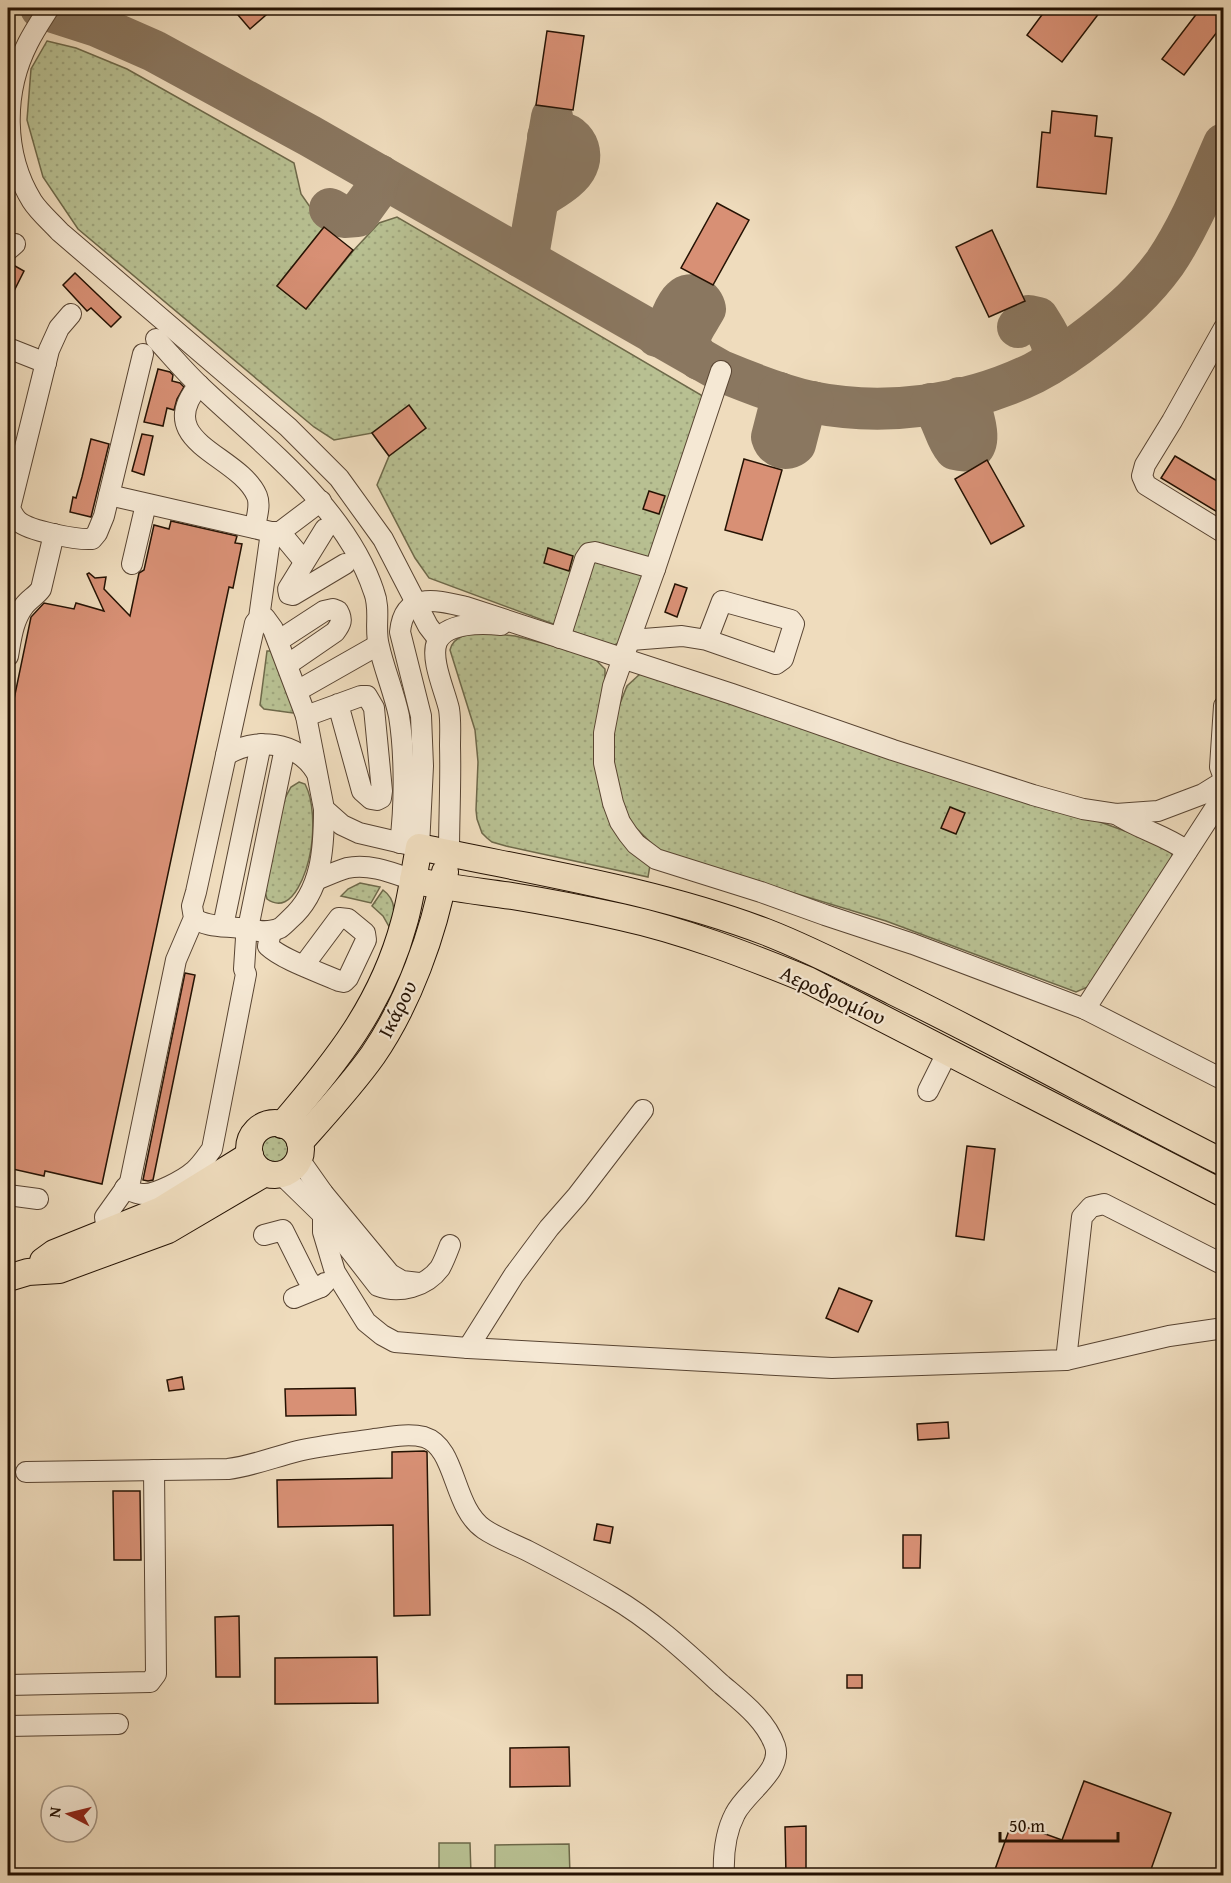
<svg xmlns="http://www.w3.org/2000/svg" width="1231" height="1883" viewBox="0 0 1231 1883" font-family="'Gentium Book Plus',serif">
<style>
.grass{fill:url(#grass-dots);stroke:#6e694a;stroke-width:1.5}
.garden{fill:#b8c092;stroke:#6e694a;stroke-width:1.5}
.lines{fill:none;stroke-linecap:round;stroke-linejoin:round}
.taxiway{stroke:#8a7760;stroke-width:42}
.building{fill:#d89075;stroke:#251203;stroke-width:1.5}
.minor-casing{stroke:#584432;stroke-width:22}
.major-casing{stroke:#251203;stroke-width:28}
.minor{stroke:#f5e8d4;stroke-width:20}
.major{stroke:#efdcbd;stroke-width:26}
.labels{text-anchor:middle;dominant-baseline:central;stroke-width:4.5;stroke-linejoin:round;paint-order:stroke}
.street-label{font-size:21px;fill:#251203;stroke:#f5e8d4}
</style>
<defs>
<pattern id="grass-dots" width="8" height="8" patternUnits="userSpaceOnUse" patternTransform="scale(1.5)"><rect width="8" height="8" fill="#b8c092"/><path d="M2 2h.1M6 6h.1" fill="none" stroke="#9ea47c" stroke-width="1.8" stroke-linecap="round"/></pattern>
</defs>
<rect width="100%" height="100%" fill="#efdcbd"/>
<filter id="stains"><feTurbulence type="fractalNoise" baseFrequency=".00333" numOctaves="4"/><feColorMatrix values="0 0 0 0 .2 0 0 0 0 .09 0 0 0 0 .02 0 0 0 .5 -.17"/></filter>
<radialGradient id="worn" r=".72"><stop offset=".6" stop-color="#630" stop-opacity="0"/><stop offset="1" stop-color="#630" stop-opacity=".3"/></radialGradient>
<g class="grass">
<path d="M47,41L76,48L127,69L294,163L301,194L324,227L277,286L306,309L353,251L379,223L397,217L701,395L703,400L625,639L613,646L429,578L415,558L377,485L389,456L372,433L334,440L314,427L78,229L43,177L27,120L31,69Z"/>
<path d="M487,633L515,636L585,654L595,659L605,669V684L596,748L650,865L648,877L506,846L492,842L487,838L482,833L477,819L476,810L478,762L475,730L450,650C454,633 473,634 487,633Z"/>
<path d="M267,651H273L296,710L293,713L264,709L260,705Z"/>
<path d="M641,673L1092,819L1166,846L1172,854L1171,861L1090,986L1076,992L886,921L682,859L657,849L633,825L619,799L610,769L611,738L617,711L627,686Z"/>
<path d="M299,782L305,784C314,801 314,829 311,849C308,867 294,918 267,899L264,888L283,802L291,787Z"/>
<path d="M360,883L380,887L371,903L341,896L348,889Z"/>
<path d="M383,890C397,900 395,915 391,930L383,916L372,906Z"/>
<circle cx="275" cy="1149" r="13"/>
</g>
<g class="garden">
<path d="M439,1843H470L471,1875H439Z"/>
<path d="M569,1844L570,1875H495V1845Z"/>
</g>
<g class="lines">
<g class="taxiway">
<path d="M41,8L97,26L154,51L310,136L721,371C750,383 780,395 811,402C884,417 967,406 1034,373C1055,362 1075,348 1094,333C1122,311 1144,292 1165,263C1190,226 1206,185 1224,144"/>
<path d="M538,199C550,190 571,180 577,166C586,147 567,124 548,137"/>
<path d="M330,209L344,217L357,216L376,190L379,175"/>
<path d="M520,256L529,250L552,117"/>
<path d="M1018,327L1029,316L1038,318C1047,333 1059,347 1049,364"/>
<path d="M657,336C672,328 671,309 682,299C691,290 703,299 705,309C694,329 681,339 699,359"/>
<path d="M779,393L781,402L772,437C775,447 786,452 795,444L804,409L813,402"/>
<path d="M931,404C943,417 944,436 955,449C988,458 974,422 970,405L960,398"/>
</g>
</g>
<g class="building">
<path d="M232,8H274L250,29Z"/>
<path d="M1047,8H1103L1062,62L1027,35Z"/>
<path d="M1201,8H1217L1224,12V23L1184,75L1162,59Z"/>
<path d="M547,31L584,36L573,110L536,105Z"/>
<path d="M1052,111L1097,116L1095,136L1112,138L1106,194L1037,187L1042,132L1050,133Z"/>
<path d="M717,203L749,220L713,285L681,268Z"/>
<path d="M324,227L353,250L306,309L277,286Z"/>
<path d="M992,230L1025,301L989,317L956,247Z"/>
<path d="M8,262L24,271L8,303Z"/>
<path d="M75,273L121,317L111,327L91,308L87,311L63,285Z"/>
<path d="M158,369L170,372L173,375L172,381L180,383L184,387L177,399L174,410L167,408L163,426L144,422Z"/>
<path d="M409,405L426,428L389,456L372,433Z"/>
<path d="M142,434L153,436L144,475L132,471Z"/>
<path d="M91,439L109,444L91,517L70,512L73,497L76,498L82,477Z"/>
<path d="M1175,456L1224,485V516L1161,478Z"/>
<path d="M744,459L782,470L762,540L725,530Z"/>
<path d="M987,460L1024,526L991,544L955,479Z"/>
<path d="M649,491L665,496L659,514L643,509Z"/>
<path d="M171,521L237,536L235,543L242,544L233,588L229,587L102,1184L45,1171L44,1176L8,1168V728L31,617L44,603L74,609L76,603L104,611L87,574L89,573L95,578L106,577L104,589L130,616L139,573L144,570L154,525L169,529Z"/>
<path d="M548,548L573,556L569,571L544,563Z"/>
<path d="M675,584L687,588L677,617L665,612Z"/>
<path d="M950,807L965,813L956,834L941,828Z"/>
<path d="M185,973L195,975L153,1180L148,1181L143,1180Z"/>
<path d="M967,1146L995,1149L984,1240L956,1236Z"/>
<path d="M839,1288L872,1301L858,1332L826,1318Z"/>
<path d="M182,1377L184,1389L169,1391L167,1380Z"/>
<path d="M355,1388L356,1415L286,1416L285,1389Z"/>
<path d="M948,1422L949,1438L918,1440L917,1424Z"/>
<path d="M424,1451L427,1452L430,1615L394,1616L393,1525L278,1527L277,1480L392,1478V1452Z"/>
<path d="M113,1491H140L141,1560H114Z"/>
<path d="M597,1524L613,1527L610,1543L594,1540Z"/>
<path d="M903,1535H921L920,1568H903Z"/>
<path d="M239,1616L240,1677H216L215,1617Z"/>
<path d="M377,1657L378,1703L275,1704V1658Z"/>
<rect x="847" y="1675" width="15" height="13"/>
<path d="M569,1747L570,1786L510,1787V1748Z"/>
<path d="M1084,1781L1171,1813L1149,1875H993L1012,1822L1062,1840Z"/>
<path d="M806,1826V1875H786L785,1827Z"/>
</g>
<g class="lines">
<defs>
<g id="minor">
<path d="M49,8C42,19 34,31 28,43C3,92 3,154 32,201C39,212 51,222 60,232L288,427L339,478L383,539L428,626L438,639"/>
<path d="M8,250L15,244"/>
<path d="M71,314L59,328L49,350L10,508C12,513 14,517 18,521C29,531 77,540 92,539L97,533L104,516L143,354"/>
<path d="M1224,328L1172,421L1145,465L1142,476L1146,485L1224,533"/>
<path d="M156,339C171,355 184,371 200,386C262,445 346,507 374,592C381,610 374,629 379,646C384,669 394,692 399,716C405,753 405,806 400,843"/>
<path d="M8,348L46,363"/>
<path d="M721,371L655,569L613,686L604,733V763L613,803L620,822L628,834L636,844L656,859L761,892L825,915L913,944L1085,1009L1224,1080"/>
<path d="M199,385C151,443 239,454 257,496C261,506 256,518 255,528"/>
<path d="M109,495L271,532H280L321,501"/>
<path d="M325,529L288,589L289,594L293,595L345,564"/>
<path d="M280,532L304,561"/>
<path d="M132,564L146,504"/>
<path d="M259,618H265L273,629L306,716L324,809L342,825L359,833L419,847L423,766L421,716L400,632C404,591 436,600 466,607L732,694L893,750L1033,795L1083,809L1116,814L1158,811L1203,794L1224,781"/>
<path d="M560,638L585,559L589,553L595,552L655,569"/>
<path d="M631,640L682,636L707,640L776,664L783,659L794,624L791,620L722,601L707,640"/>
<path d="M278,641L324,611L333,609L338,611C343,620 341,624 335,632L287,665"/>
<path d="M8,656C11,639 13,620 24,606C29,599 36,596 41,589L54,534"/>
<path d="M297,691L378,645"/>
<path d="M1224,706L1220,767L1224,778"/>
<path d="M306,716L361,696H367L374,708L382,791L381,798L377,800L371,799L362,791L338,704"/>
<path d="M226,755C256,737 297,741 316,772"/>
<path d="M1116,814C1138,829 1165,835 1187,851"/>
<path d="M449,853C449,818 451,782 450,746C450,734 451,721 449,709C445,691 430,659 437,642C446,622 483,623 501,625"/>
<path d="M316,880C326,876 337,871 347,868C369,863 393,873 413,880"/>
<path d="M194,918C205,927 225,926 239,928C251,930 268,934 280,928C283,926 287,922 290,919C322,891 324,848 324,809"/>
<path d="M223,926L261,744"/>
<path d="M271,931L268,946C283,960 319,972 339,981L344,982L348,978L366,940L365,933L348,919L339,918L304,965"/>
<path d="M1085,1009L1221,799L1224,791"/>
<path d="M928,1091L948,1051"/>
<path d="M299,1159L323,1193L390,1274L402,1281L419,1283"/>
<path d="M281,1174L322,1214L378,1286C399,1294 426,1287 440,1268C444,1261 447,1253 450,1245"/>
<path d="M125,1188C131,1191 136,1194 143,1194C155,1195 184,1180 194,1171C201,1165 206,1157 212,1149L246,974L244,969L246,938L285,748"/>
<path d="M323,1193V1232L335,1272L366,1322L382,1335L395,1342L468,1348L832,1368L1066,1360L1082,1217L1091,1207L1104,1204L1224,1265"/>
<path d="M8,1195L38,1199"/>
<path d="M107,1232L105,1217L130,1182L176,960L194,918L192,906L196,892L255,623L259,618L271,532"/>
<path d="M264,1235L283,1230L307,1278L311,1284L321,1287"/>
<path d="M294,1298L321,1287L325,1283"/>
<path d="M468,1348L514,1275L549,1228L577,1196L643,1110"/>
<path d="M1066,1360L1169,1336L1224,1328"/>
<path d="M26,1472L228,1469C252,1466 274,1457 298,1451C323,1445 349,1443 374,1439C390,1437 408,1433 424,1437C457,1447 452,1507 484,1529C497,1538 514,1544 528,1551C557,1566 585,1581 612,1597C653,1621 687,1653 722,1685C742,1702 766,1720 775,1746C783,1771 745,1793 735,1814C725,1833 723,1854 724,1876"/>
<path d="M8,1685L150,1682L156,1674L154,1470"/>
<path d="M8,1726L118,1724"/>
</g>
<g id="major">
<path d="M413,880C446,888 479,891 512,896C549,902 585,909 621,917C685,931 746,955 808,980L1224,1194"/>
<circle cx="275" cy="1149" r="26"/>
<path d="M282,1125C336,1062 382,1005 404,923C411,899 414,872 419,847C536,872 655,890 766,932C810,949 852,971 894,992C1005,1046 1113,1107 1224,1163"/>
<path d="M300,1142C325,1114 351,1086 373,1055C408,1004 434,933 445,872"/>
<path d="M43,1261L54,1253L161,1210L250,1155"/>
<path d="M8,1278L28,1272L59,1270L168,1230L265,1173"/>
</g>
</defs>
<use href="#minor" class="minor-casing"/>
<use href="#major" class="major-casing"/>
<use href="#minor" class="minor"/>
<use href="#major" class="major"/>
</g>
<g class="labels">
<g class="street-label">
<text transform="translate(833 995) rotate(25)">Αεροδρομίου</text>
<text transform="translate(397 1009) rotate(-63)">Ικάρου</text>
</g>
</g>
<rect width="1231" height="1883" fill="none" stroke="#efdcbd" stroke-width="30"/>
<rect x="9" y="9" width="1213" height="1865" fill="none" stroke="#251203" stroke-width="3"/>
<rect x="15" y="15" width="1201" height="1853" fill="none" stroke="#251203" stroke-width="1.5"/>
<g transform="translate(69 1814) rotate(277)"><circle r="28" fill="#f5e8d4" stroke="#a29280" stroke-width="1.5"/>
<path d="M0-4.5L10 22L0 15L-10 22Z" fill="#8f2418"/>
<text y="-9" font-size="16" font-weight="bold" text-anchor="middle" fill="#251203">N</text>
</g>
<path d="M1000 1832v9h118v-9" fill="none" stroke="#251203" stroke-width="3"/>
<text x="1009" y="1832" font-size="18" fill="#251203" stroke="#f5e8d4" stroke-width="4.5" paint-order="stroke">50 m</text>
<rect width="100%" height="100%" filter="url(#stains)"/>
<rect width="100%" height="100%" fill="url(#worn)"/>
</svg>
